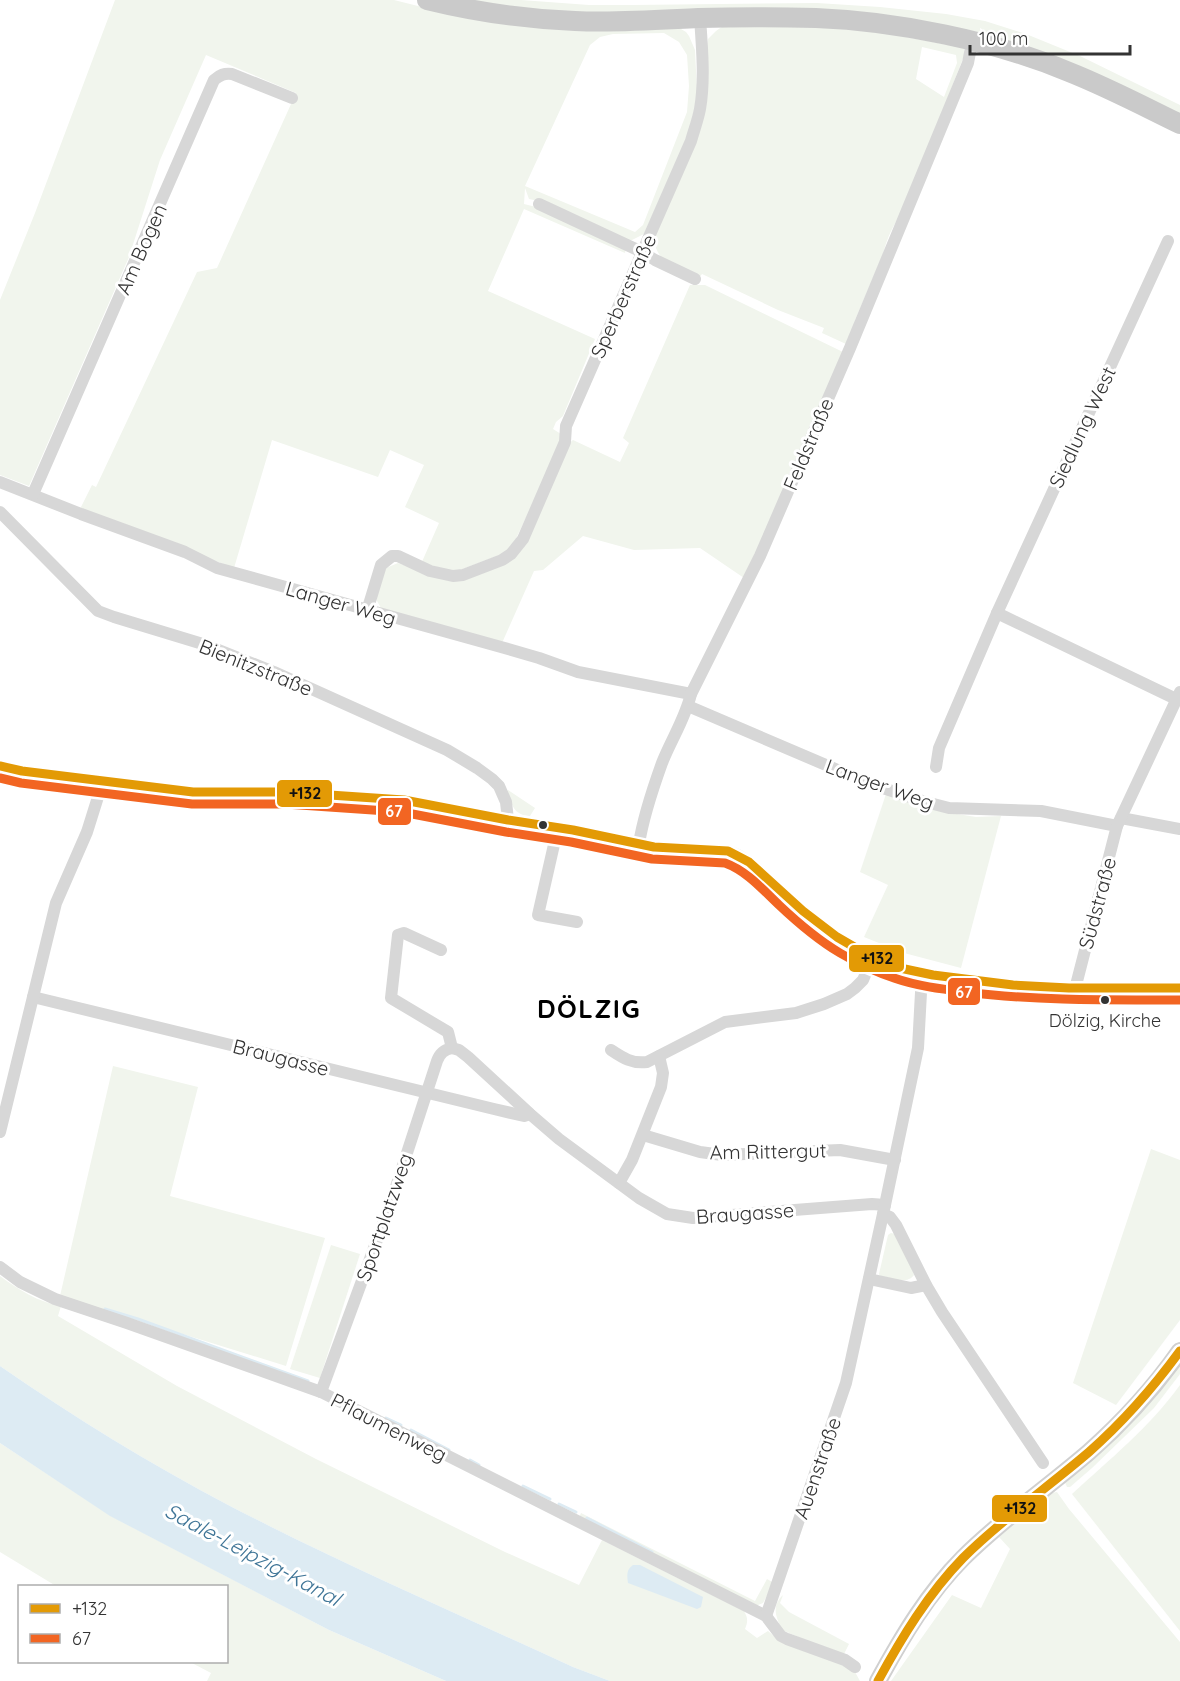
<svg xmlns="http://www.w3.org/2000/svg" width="1180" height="1681" viewBox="0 0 1180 1681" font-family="Quicksand,sans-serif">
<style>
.green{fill:#f1f5ed;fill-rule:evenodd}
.water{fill:#ddebf3}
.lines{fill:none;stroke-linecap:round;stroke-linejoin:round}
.stream{stroke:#ddebf3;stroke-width:3}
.street{stroke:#d7d7d7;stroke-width:12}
.secondary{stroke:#d0d0d0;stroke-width:18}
.primary{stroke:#cacaca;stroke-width:20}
.bus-1-casing{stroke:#fff;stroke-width:14}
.bus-2-casing{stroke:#fff;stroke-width:14}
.bus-1{stroke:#e39a05;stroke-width:9}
.bus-2{stroke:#f26522;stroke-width:9}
.bus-dot{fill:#333;stroke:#fff;stroke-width:2}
.labels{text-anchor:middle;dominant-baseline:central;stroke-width:6;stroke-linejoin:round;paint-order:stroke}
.bus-label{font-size:18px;fill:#333;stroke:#fff}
.street-label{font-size:20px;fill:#333;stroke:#fff}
.water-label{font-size:21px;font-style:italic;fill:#3f7597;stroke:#fff}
.district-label{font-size:26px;font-weight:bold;letter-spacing:1.5px;fill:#000;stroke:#fff}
.line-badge{stroke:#fff;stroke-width:2}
.badge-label{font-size:16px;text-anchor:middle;font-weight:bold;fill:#fff}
.pale-badge-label{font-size:16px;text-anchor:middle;font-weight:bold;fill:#111}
</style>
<rect width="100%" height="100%" fill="#fff"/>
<g class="green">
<path d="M115,0H394L438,11L676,26L686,32L689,36L695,50L697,91L696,103L687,137L644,234L632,240L627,241L539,201L529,199L525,188L524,204L540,208L626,248L625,253L524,209L488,291L595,339L563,416L556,422L553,429L561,434L556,455L510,551L452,573L421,564L439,523L405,507L424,465L390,450L378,477L272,440L234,568L80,509L92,485L96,487L197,272L217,268L296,93L206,55L160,160L129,257L29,486L0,475V300L35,213ZM664,33L679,42L687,55L689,86L687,112L643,225L635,232L525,186L590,45L600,37L613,34Z"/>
<path d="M457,0H521L589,5H632L817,3L880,7L946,14L985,21L1026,34L1080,56L1180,105V116L981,33L972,31L576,14Z"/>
<path d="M723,26L858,28L964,48V56L903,211C893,225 887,238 883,254L855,320L854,326L846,344L822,333L824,328L778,310L702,274L699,278C679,268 656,265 654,238L694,145L708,39L716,31ZM922,47L956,55L957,63L944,97L916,79Z"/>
<path d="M690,285H705L843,352L769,526L744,578L700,548L634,550L583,536L543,570L534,571L502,643L381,608L377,601L376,594L386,568L398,563L441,579L508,561L568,444L573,440L620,462L629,443L623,438Z"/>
<path d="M508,790L535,808L530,816C513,815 512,804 507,791Z"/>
<path d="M886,794L951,813L976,817L1001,816L961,968L904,953L864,937L888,885L860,872Z"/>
<path d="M113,1066L198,1087L170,1196L325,1238L286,1366L60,1296Z"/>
<path d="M1151,1149L1180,1160V1320L1116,1405L1073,1383Z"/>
<path d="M891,1233L895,1234L912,1269L914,1275C907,1285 891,1278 880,1276L879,1274L888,1235Z"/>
<path d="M331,1245L360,1254L320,1378L290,1369Z"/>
<path d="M0,1276C19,1290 38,1302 61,1306L58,1316L177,1386L316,1459L505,1552L579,1585L602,1540L744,1611C748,1618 748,1622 745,1629L757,1638L768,1631L776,1638L846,1664L855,1672L860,1681H610L573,1667C458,1614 342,1564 230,1506C150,1464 74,1417 0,1366Z"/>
<path d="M1180,1362V1374L1154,1408L1092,1468L1070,1487H1067L1064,1480Z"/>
<path d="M1180,1385V1631L1072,1494C1109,1460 1150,1427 1180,1385Z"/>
<path d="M0,1443L111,1516L329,1630L446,1681H207L211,1673L190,1662H226V1586H56L0,1552Z"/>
<path d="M1057,1492L1069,1509L1180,1642V1681H891L952,1595L981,1608L1010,1549L999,1537L1051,1493Z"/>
<path d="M581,1513L755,1601L767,1579L774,1583L763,1603L753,1607L579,1518Z"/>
<path d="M783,1595L780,1603L789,1612L849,1644L844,1654L841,1655L782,1630C776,1617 771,1606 783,1595Z"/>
</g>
<g class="water">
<path d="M0,1366C74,1417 150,1464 230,1506C342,1564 458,1614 573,1667L610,1681H446L329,1630L110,1516L0,1443Z"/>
<path d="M633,1565H640L703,1597L701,1607L697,1609L628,1583C627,1575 626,1570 633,1565Z"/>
</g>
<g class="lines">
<g class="stream">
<path d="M105,1309L138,1319L308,1381"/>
<path d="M386,1418L401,1425"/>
<path d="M411,1430L449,1450"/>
<path d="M470,1460L479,1465"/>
<path d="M523,1486L550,1499"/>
<path d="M559,1504L576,1512"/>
<path d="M587,1518L652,1552"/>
</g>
<g class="street">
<path d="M539,204L642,252L655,260L695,279"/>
<path d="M0,482L81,514L185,552L217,568L501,647L539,658L578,672L691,694"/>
<path d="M33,494L214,80C220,75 224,73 232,74L292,98"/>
<path d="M0,512L98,611L114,617L206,645L274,672L447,750L477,768L492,779L499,786L506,802L508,820"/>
<path d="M367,611L381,565L392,556H398L430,571L453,576L463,575L502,560L511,554L523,539L565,442L566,426L691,141C694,130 698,120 700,109C705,81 702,46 700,18"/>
<path d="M997,613L1176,699"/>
<path d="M688,706L868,783L922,801L949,808L1041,811L1117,826"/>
<path d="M0,766L22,771L193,792H285L404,800L508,820L573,830L654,847L728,851C748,857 763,875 779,889C800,909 821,928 846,943C865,954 887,965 908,970C924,975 941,976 958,979C1031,990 1106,988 1180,988"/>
<path d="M936,767L939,748L997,613L1168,241"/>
<path d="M1121,818L1180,829"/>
<path d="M558,827L538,915L577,922"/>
<path d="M639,844C643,818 653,788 662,763C671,740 685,719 691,694L760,556L850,348L968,63L972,42"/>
<path d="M441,950L404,933L398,935L391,998L448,1032L452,1048"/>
<path d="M1075,989L1117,826L1180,692"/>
<path d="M33,997L494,1109L524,1116L530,1114"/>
<path d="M452,1048L459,1050L468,1057L530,1114L559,1139L639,1198L667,1214L693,1218L872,1204L885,1205"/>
<path d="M611,1050C623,1058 632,1064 647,1062L725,1022L796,1013L824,1004L847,994L855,988L863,980L873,956"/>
<path d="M0,1132L56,903L87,832L103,781"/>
<path d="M643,1135L700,1152L722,1155L840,1150L895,1160"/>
<path d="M619,1183L632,1160L661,1087L663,1073L659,1056"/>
<path d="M883,1214L890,1217L896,1225L926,1285L942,1312L1043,1463"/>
<path d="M0,1267L20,1282L55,1299L127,1323L321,1392L766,1616L781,1636L787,1639L845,1660L855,1667"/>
<path d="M869,1279L911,1288L926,1285"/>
<path d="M321,1392L391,1202L437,1061C440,1053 444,1050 452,1048"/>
<path d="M766,1616L846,1383L885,1205L918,1048L922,974"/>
</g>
<path class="secondary" d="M878,1681C902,1637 928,1593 963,1558C1002,1519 1047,1488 1089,1452C1123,1422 1154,1388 1180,1351"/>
<path class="primary" d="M427,0C476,12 525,19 575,21C616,23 657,20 698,18C737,17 777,17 816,18C896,21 995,41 1069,72C1107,87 1143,106 1180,124"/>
<defs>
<g id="bus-1">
<path d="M0,766L22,771L193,792H285L404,800L508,820L573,830L654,847L728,851L749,862L803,911L837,937L868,955L900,968L933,975L1013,985L1069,988H1180"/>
<path d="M878,1681C902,1637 928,1594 963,1558C1002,1519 1047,1488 1089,1452C1123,1422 1153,1388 1180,1351"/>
</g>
<path id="bus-2" d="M0,778L21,783L192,804H285L402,812L506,832L571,842L652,859L725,863C747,871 763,890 779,905C798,923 818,940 840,953C857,963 875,972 894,978C917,986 941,989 965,992C1037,1001 1108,1000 1180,1000"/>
</defs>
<use href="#bus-1" class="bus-1-casing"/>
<use href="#bus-2" class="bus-2-casing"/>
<use href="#bus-1" class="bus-1"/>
<use href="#bus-2" class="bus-2"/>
</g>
<g class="bus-dot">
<circle cx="543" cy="825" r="5"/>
<circle cx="1105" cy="1000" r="5"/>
</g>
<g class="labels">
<g class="bus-label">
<text x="1105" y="1020">Dölzig, Kirche</text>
</g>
<g class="street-label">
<text transform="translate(141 249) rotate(-66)">Am Bogen</text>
<text transform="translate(623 296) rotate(-66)">Sperberstraße</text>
<text transform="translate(1082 427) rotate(-65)">Siedlung West</text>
<text transform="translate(808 444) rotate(-67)">Feldstraße</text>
<text transform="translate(341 603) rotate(16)">Langer Weg</text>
<text transform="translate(256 667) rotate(22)">Bienitzstraße</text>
<text transform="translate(880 784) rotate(20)">Langer Weg</text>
<text transform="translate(1097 903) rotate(-75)">Südstraße</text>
<text transform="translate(281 1057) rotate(14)">Braugasse</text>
<text transform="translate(768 1151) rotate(-1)">Am Rittergut</text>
<text transform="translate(745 1213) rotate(-4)">Braugasse</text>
<text transform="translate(384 1217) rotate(-71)">Sportplatzweg</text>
<text transform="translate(389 1427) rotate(27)">Pflaumenweg</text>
<text transform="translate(817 1468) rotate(-71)">Auenstraße</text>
</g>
<g class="water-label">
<text transform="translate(253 1554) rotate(28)">Saale-Leipzig-Kanal</text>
</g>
<g class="district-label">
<text x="589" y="1008">DÖLZIG</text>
</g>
</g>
<g class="line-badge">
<rect x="276" y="779" width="57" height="29" rx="6" fill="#e39a05"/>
<rect x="377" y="797" width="35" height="29" rx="6" fill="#f26522"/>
<rect x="848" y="944" width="57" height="29" rx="6" fill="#e39a05"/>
<rect x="947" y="977" width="34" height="29" rx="6" fill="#f26522"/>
<rect x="991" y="1494" width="57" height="29" rx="6" fill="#e39a05"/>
</g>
<g class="badge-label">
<text x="394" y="817">67</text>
<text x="964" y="998">67</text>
</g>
<g class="pale-badge-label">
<text x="305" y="799">+132</text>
<text x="877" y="964">+132</text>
<text x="1020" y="1514">+132</text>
</g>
<rect x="18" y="1585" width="210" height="78" fill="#ffffff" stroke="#adadad" stroke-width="1.5"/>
<rect x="30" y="1604" width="30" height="9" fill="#e39a05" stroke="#adadad" stroke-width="1.5"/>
<text x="72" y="1615" font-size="18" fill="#333333">+132</text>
<rect x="30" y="1634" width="30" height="9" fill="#f26522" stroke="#adadad" stroke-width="1.5"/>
<text x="72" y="1645" font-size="18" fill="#333333">67</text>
<path d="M970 45v9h160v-9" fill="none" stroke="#333333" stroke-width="3"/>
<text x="979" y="45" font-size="18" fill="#333333" stroke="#ffffff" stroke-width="4.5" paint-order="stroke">100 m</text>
</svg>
